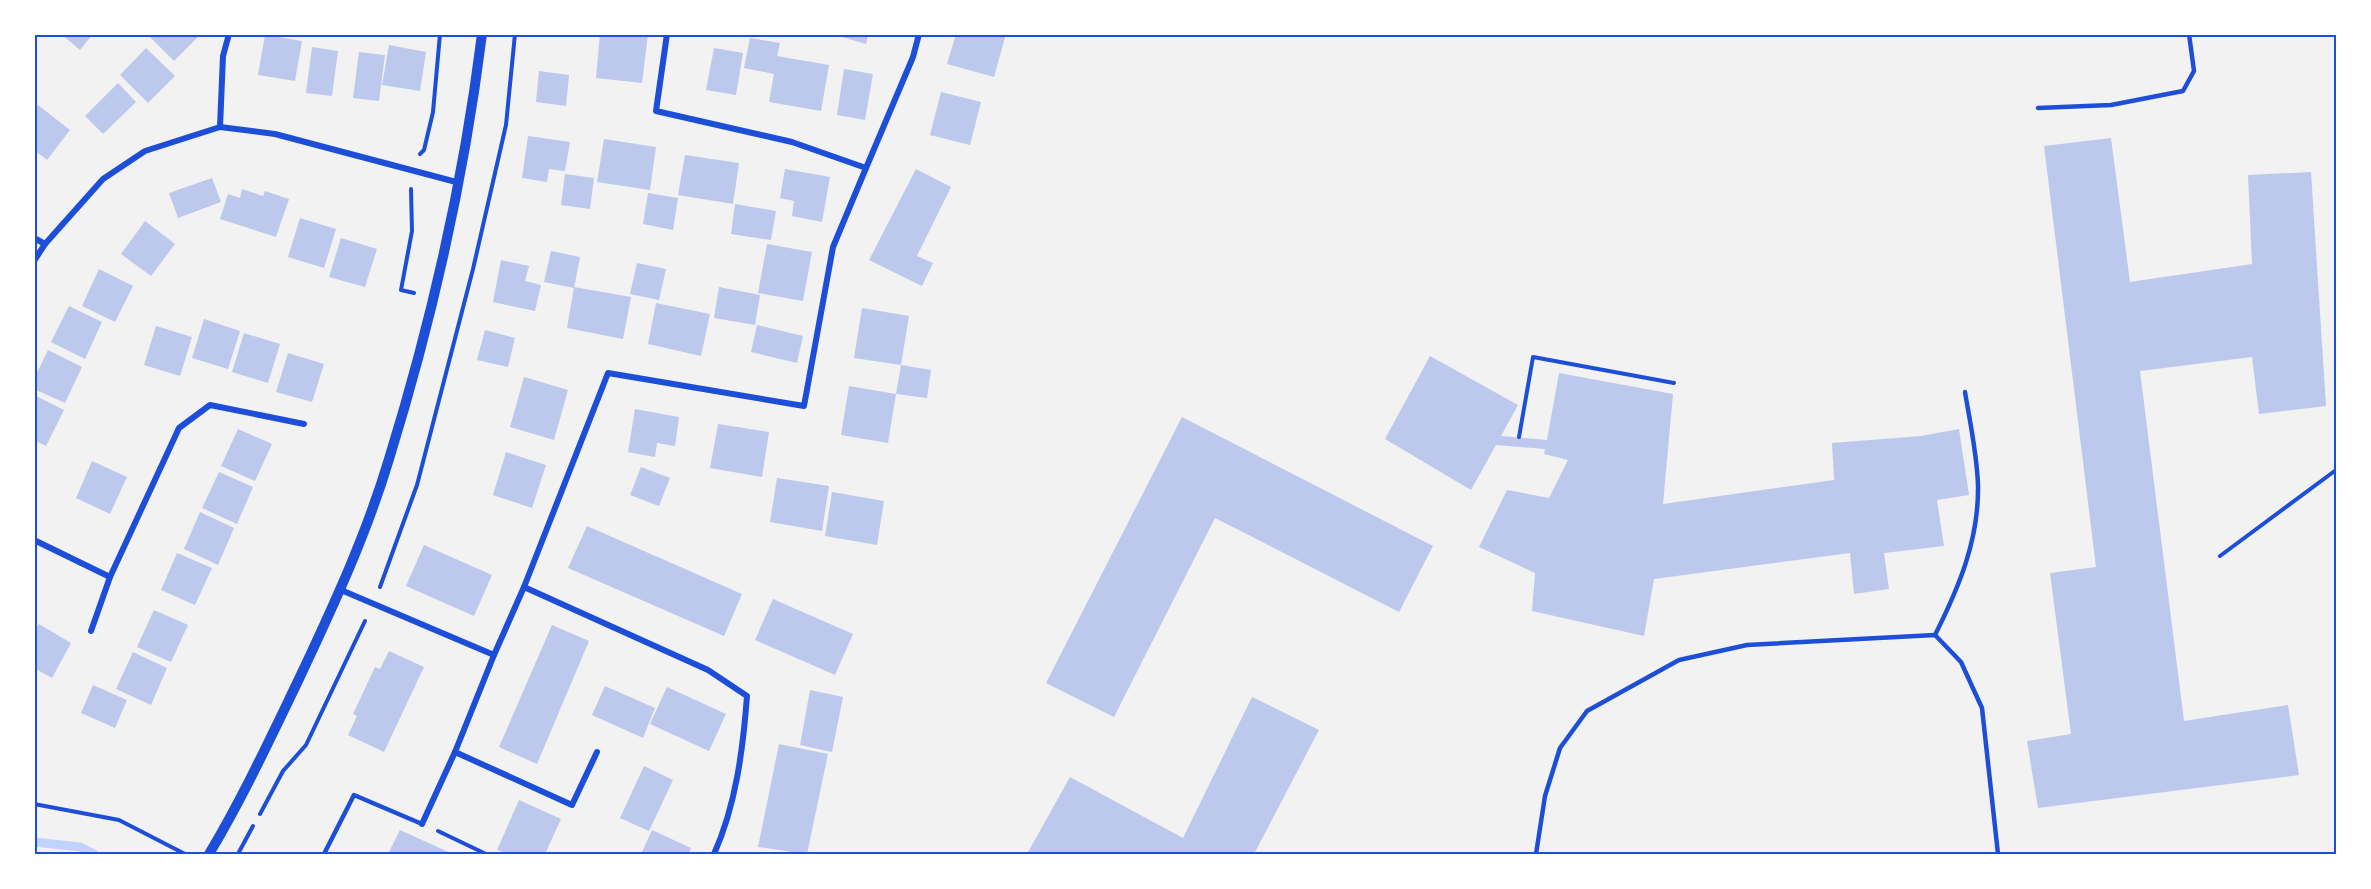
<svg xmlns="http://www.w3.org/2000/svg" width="2371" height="889" viewBox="0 0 2371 889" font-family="'Fira Sans Condensed',sans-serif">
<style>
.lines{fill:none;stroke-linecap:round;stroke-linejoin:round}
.stream{stroke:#bfd3fe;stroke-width:9}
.building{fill:#bdc9ec}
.path{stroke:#1d4ed8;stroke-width:4}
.service{stroke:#1d4ed8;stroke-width:4.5}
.minor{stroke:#1d4ed8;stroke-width:6}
.tertiary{stroke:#1d4ed8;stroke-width:10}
.neatline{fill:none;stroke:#1d4ed8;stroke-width:2}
</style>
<rect width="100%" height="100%" fill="#f2f2f2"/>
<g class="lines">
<path class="stream" d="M34,842L80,847L94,854"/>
</g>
<g class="building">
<path d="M61,34H93L80,50Z"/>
<path d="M147,34H201L174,61Z"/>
<path d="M600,34H648L642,83L596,78Z"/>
<path d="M832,34H868L866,44Z"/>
<path d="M956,34H1006L994,77L947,64Z"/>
<path d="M265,35L302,41L295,81L258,75Z"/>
<path d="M750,38L780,43L777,56L829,65L821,111L769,102L774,74L744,68Z"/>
<path d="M389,45L426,52L420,91L382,85Z"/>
<path d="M312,47L338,51L332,96L306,93Z"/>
<path d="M146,48L175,76L148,103L120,75Z"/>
<path d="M714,48L743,53L736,95L706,90Z"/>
<path d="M359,52L385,55L379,101L353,98Z"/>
<path d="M844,69L873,74L865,120L837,115Z"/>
<path d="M539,71L569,75L566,106L536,102Z"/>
<path d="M118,83L136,102L103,134L85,116Z"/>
<path d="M941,92L981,102L970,145L930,135Z"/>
<path d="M38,105L70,130L47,160L34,150V110Z"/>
<path d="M528,136L570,142L565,171L549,169L547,182L522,178Z"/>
<path d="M2111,138L2130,282L2252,264L2248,175L2311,172L2326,406L2259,414L2252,357L2140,371L2184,721L2288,705L2299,775L2038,808L2027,741L2071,734L2050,573L2096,567L2044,146Z"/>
<path d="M604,139L656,147L650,190L597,182Z"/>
<path d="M685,155L739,163L733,204L678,195Z"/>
<path d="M785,169L830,177L822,222L792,216L794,201L780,198Z"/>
<path d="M916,169L951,187L917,256L933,263L922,286L869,260Z"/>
<path d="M565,174L594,178L590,209L561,205Z"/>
<path d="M212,178L221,202L178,218L169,193Z"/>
<path d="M242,189L263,196L265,191L289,199L276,237L220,219L228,194L240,198Z"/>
<path d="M648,193L678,198L673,230L643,224Z"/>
<path d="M735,204L776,211L771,240L731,234Z"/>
<path d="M300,218L336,229L324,268L288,257Z"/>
<path d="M145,221L175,244L151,276L121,254Z"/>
<path d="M341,238L377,249L365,287L329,277Z"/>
<path d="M767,244L812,252L803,301L758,293Z"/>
<path d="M551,251L580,257L574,288L544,282Z"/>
<path d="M501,260L529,266L525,281L541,285L535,311L493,302Z"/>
<path d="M637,263L666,269L659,300L630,294Z"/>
<path d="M99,269L133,286L115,322L82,306Z"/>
<path d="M574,287L631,297L623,339L567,328Z"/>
<path d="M719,287L760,295L755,325L714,318Z"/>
<path d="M656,303L710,314L701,356L648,344Z"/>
<path d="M69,306L102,322L85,359L51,342Z"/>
<path d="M862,308L909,316L901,365L854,358Z"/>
<path d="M204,319L240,331L228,369L192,358Z"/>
<path d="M757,325L803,336L797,363L751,352Z"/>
<path d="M156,326L192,337L180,376L144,365Z"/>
<path d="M485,330L515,338L508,367L477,360Z"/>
<path d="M244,333L280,344L268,383L232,372Z"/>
<path d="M48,350L82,367L65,403L34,389V379Z"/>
<path d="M288,353L324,364L312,402L276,392Z"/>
<path d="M1430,356L1518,405L1501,436L1547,440L1559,373L1673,394L1663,504L1834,480L1832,443L1921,436L1959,429L1969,495L1937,500L1944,546L1884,553L1889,589L1854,594L1850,553L1654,579L1644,636L1532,611L1535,573L1479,547L1507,490L1549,498L1568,460L1544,454L1545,449L1496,445L1471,490L1385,439Z"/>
<path d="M901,365L931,370L927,398L896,394Z"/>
<path d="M524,377L568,390L554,440L510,427Z"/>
<path d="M849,386L896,394L888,443L841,435Z"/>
<path d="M34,395L64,410L46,446L34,440Z"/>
<path d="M635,409L679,417L675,446L657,443L655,457L628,452Z"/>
<path d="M1182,417L1433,546L1399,612L1215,518L1114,717L1046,683Z"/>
<path d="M718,424L769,432L762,477L710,468Z"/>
<path d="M238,429L272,444L255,481L221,466Z"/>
<path d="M506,452L546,465L532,508L493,495Z"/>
<path d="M92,461L127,477L110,514L76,498Z"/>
<path d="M641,467L670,478L659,506L630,495Z"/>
<path d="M219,472L253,487L237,524L202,508Z"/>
<path d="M777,478L829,486L822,531L770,522Z"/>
<path d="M832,492L884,501L877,545L825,536Z"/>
<path d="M200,512L234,528L218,565L184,549Z"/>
<path d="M587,526L742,594L724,636L568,568Z"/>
<path d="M424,545L492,575L474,616L406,586Z"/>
<path d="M177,553L212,568L195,605L161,590Z"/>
<path d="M773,599L853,634L835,675L755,640Z"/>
<path d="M154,610L188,625L171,662L137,647Z"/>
<path d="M39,624L71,643L52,678L34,668V632Z"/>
<path d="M552,625L589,641L537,764L499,747Z"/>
<path d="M389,651L424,667L384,752L348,735L357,716L353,714L375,667L380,669Z"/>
<path d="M133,652L167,668L151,705L116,689Z"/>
<path d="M93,685L127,700L115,728L81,713Z"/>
<path d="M605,686L655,708L643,738L592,715Z"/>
<path d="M667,687L726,714L709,751L650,724Z"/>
<path d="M810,690L843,697L832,752L800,745Z"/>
<path d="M1252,697L1319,730L1254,854H1027L1070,777L1183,838Z"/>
<path d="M779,744L828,754L807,854L758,847Z"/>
<path d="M644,766L673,780L649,831L620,818Z"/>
<path d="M519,800L561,819L545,854H508L497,850Z"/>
<path d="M400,830L453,854H388Z"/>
<path d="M652,830L691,848L689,854H641Z"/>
</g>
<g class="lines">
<g class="path">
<path d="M420,154L424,150L433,112L440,34"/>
<path d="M411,189L412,231L401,290L414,293"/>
<path d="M1519,437L1533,357L1674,383"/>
<path d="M2220,556L2336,470"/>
<path d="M380,587L417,485L473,269L506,125L515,34"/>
<path d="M34,804L119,820L185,854"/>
<path d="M260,814L283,771L306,745L365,621"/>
<path d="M438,831L486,854"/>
<path d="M239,852L253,826"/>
</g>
<g class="service">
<path d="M2038,108L2111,105L2183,91L2194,71L2189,34"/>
<path d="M1935,635C1959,587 1979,540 1978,485C1977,454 1970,422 1965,392"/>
<path d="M324,854L354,795L422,824"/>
<path d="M1536,854L1545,796L1560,748L1587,711L1679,660L1747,645L1935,635L1961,662L1982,708L1998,854"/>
</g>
<g class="minor">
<path d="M667,34L656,111L792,142L866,168L913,57L919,34"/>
<path d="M220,127L223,56L229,34"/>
<path d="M34,238L45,244"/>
<path d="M34,261L45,244L103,179L145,151L220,127L275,134L460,183"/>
<path d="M34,540L110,577L179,428L210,405L304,424"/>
<path d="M524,587L708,670L747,696C743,749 736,805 714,854"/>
<path d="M341,590L494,655L524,587L608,373L804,406L833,247L866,168"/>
<path d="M91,631L110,577"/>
<path d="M455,752L572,805L597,752"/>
<path d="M422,824L455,752L494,655"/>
</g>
<path class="tertiary" d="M209,854C242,799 270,739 298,681C332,609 366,536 389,459C432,320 464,179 482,34"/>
</g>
<rect width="2371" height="889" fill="none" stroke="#ffffff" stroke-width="72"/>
<rect x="36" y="36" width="2299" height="817" class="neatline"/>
</svg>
